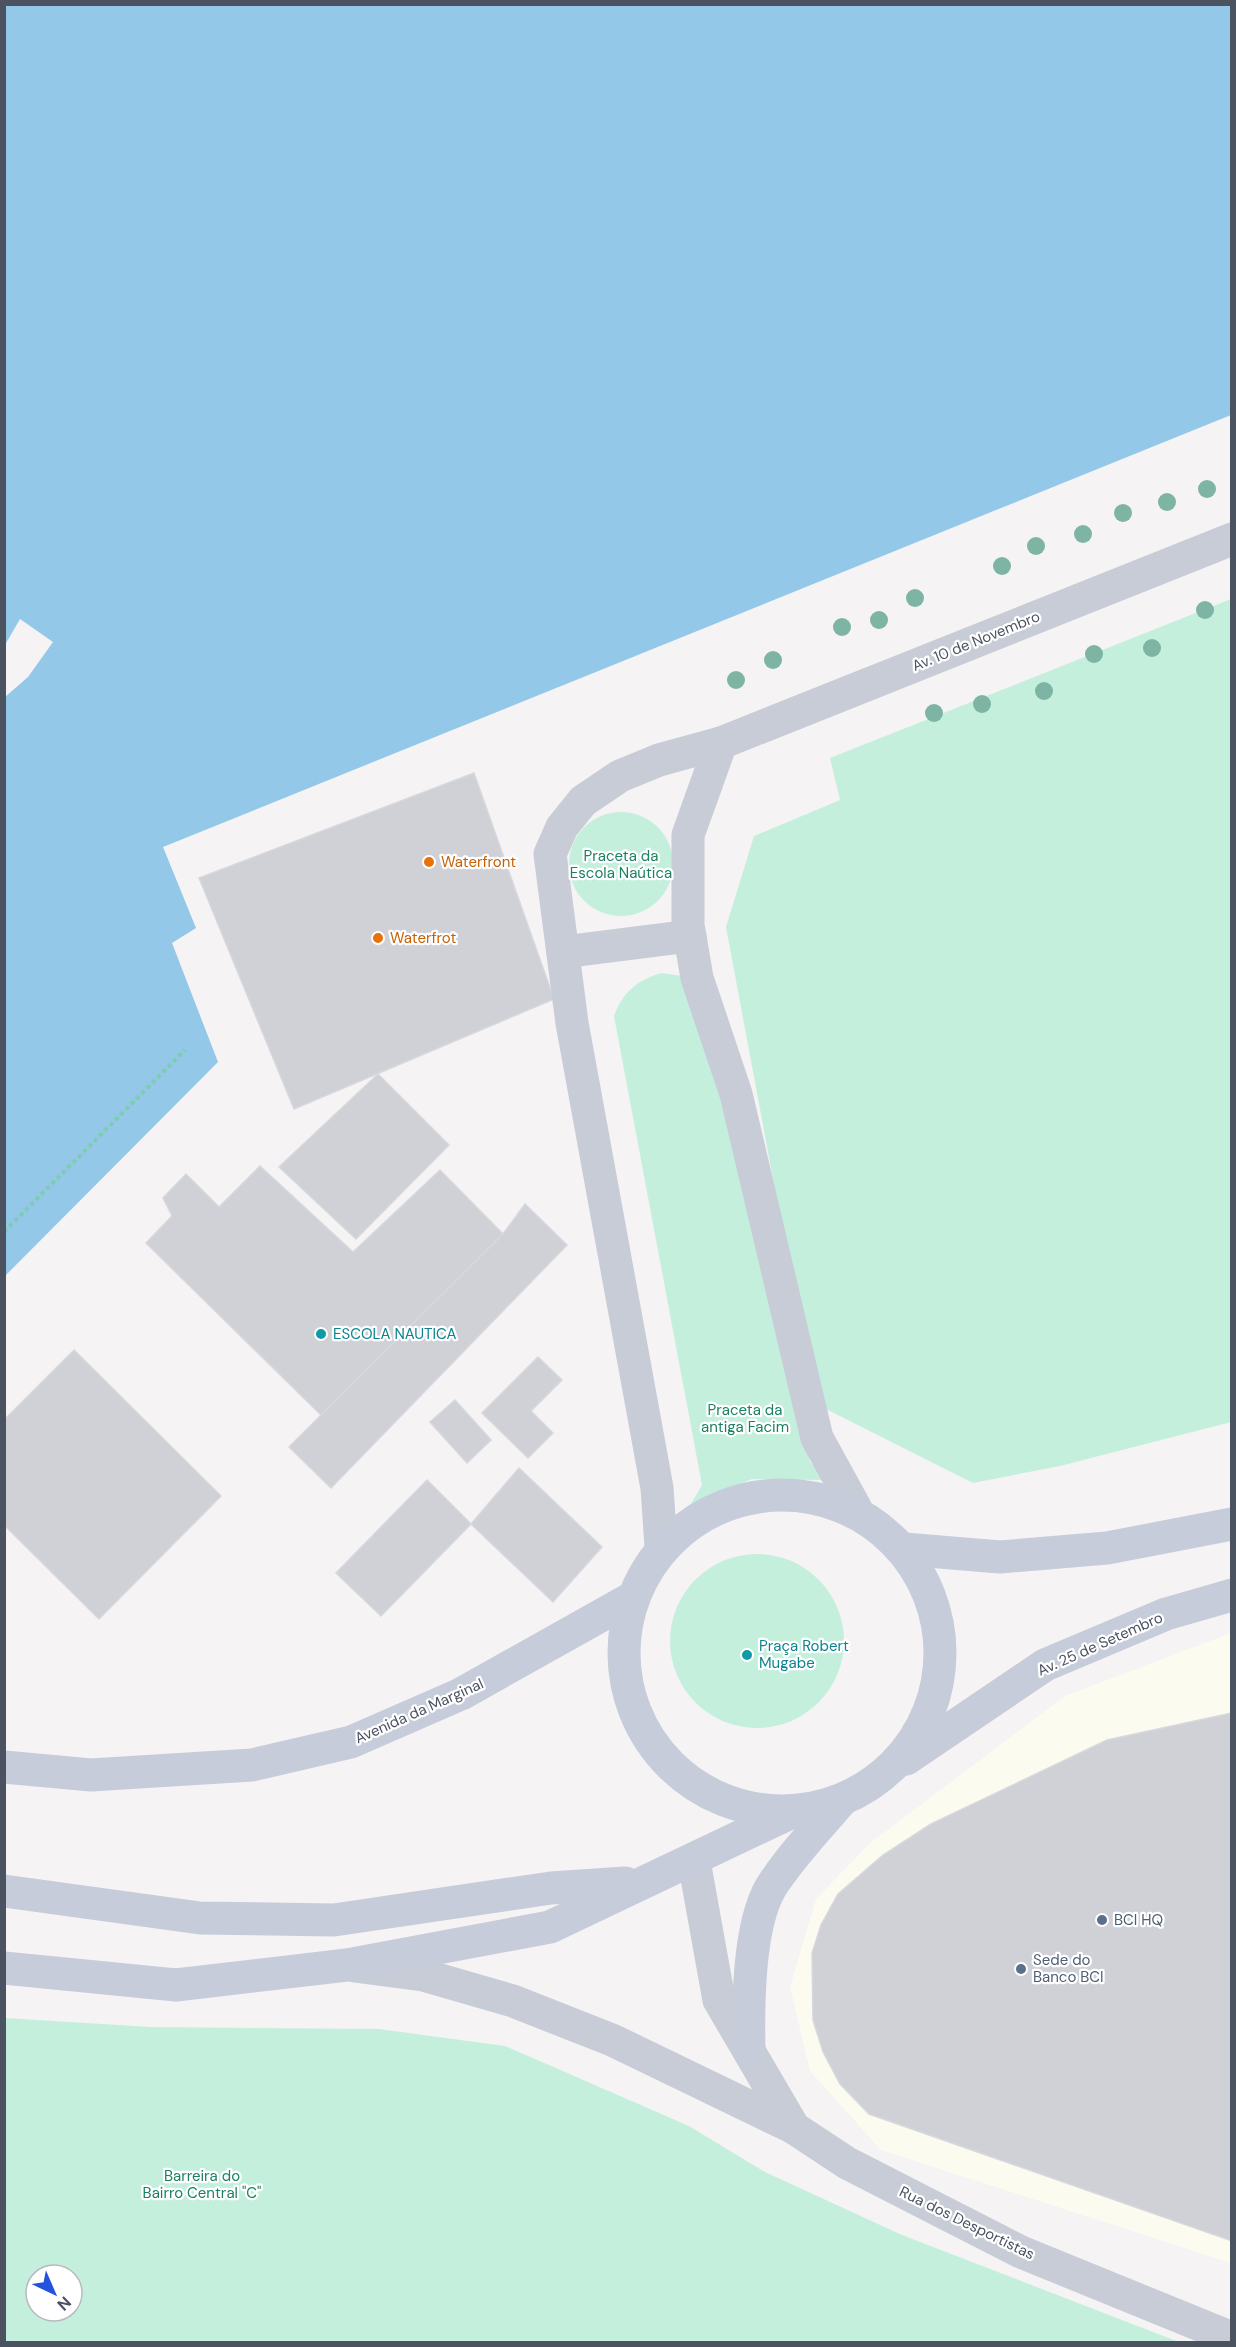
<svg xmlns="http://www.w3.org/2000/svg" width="1236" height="2347" viewBox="0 0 1236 2347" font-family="'DM Sans',sans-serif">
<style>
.commercial{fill:#fcfbef}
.green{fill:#c5efdd;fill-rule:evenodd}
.water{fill:#94c8e9}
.building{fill:#d0d1d7;stroke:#d7d8dd;stroke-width:1.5}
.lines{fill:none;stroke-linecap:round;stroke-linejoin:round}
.path{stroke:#7eccb4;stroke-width:4;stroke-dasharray:4.5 3;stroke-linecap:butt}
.minor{stroke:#c7ccd6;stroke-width:33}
.secondary{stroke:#c7ccda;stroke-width:33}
.tree{fill:#7eb4a3}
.food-dot{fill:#e8710a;stroke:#fff;stroke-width:2}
.culture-dot{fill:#0f9aa8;stroke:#fff;stroke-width:2}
.service-dot{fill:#5c6f8a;stroke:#fff;stroke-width:2}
.labels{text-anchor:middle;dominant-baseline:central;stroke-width:4.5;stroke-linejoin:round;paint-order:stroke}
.street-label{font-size:15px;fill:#4b5260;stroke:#fff}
.park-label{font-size:15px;fill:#1c8061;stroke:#fff}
.food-label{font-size:15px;fill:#c56008;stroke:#fff;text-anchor:start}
.culture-label{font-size:15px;fill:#0d838f;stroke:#fff;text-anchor:start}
.service-label{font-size:15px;fill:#4e5e75;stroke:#fff;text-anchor:start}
</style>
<rect width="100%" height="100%" fill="#f5f3f3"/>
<path class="commercial" d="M1231,1633V2263L881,2150L810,2071L790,1987L816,1899L869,1844L1065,1696Z"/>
<g class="green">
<path d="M1231,599V1422L1060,1466L973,1483L822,1407L793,1286L726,927L754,836L840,800L830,758Z"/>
<circle cx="621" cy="864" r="52"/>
<path d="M662,973L697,978L711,995L810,1462L828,1480L752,1479L688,1509L702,1485L614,1016C623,992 637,980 662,973Z"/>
<circle cx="757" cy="1641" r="87"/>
<path d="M5,2018L151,2027L379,2029L505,2046L689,2126L765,2172L902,2235L1179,2342H5ZM36,2275H72V2311H36Z"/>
</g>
<path class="water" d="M5,4L1231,5V415L163,847L196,928L172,943L218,1062L5,1276V697L28,677L53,642L20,619L5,645Z"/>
<g class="building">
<path d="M474,773L554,999L294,1109L199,878Z"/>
<path d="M378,1074L449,1145L356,1239L279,1167Z"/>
<path d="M260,1166L353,1252L440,1170L503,1234L322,1416L146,1243L172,1216L163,1198L186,1174L219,1207Z"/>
<path d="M525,1204L567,1245L331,1488L289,1447L503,1234Z"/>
<path d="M74,1350L221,1496L99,1619L4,1525V1420Z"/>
<path d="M538,1357L562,1380L531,1411L553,1433L528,1458L482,1413Z"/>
<path d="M455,1400L491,1440L467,1463L430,1422Z"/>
<path d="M519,1468L602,1547L553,1602L471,1524Z"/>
<path d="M427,1480L471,1524L381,1616L336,1573Z"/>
<path d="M1232,1713V2241L869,2114L840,2084L823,2052L813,2020L812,1953L821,1925L838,1894L883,1855L931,1824L1107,1740Z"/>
</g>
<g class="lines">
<path class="path" d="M4,1232L185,1050"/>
<g class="minor">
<path d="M721,743L688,835V925L697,978L736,1094L817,1438L856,1509"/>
<path d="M563,952L690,936"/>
<path d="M661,1546L657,1488L572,1023L550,854L562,827L583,801L620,776L659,760L721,743L1232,539"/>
<path d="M694,1861L719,2000L794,2128L847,2163L1021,2252L1232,2338"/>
<path d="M354,1966L423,1975L513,2001L612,2040L794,2128"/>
</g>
<g class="secondary">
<circle cx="782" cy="1653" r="158"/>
<path d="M904,1549L1000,1557L1107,1548L1232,1524"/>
<path d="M906,1759L1045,1665L1166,1614L1232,1595"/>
<path d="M4,1767L91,1775L252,1765L351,1742L461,1694L634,1597"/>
<path d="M4,1891L200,1918L334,1920L551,1888L625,1883"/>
<path d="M4,1968L176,1985L347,1965L550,1927L790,1813"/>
<path d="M749,2050C748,2006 748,1926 771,1887C790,1857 817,1829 840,1802"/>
</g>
</g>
<g class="tree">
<circle cx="1207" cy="489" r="9"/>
<circle cx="1167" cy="502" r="9"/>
<circle cx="1123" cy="513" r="9"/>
<circle cx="1083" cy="534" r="9"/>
<circle cx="1036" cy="546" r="9"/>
<circle cx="1002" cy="566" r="9"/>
<circle cx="915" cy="598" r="9"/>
<circle cx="1205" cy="610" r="9"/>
<circle cx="879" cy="620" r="9"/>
<circle cx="842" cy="627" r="9"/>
<circle cx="1152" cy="648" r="9"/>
<circle cx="1094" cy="654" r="9"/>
<circle cx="773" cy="660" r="9"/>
<circle cx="736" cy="680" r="9"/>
<circle cx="1044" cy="691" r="9"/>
<circle cx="982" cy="704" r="9"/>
<circle cx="934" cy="713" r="9"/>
</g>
<g class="food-dot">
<circle cx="429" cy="862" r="6"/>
<circle cx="378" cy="938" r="6"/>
</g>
<g class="culture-dot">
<circle cx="321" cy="1334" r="6"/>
<circle cx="747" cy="1655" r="6"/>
</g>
<g class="service-dot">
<circle cx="1102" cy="1920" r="6"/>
<circle cx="1021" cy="1969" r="6"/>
</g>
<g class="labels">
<g class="street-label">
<text transform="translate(976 641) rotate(-22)">Av. 10 de Novembro</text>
<text transform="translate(1100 1644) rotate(-24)">Av. 25 de Setembro</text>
<text transform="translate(419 1711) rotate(-24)">Avenida da Marginal</text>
<text transform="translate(967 2223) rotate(26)">Rua dos Desportistas</text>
</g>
<g class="park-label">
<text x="621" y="856">Praceta da<tspan x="621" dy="17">Escola Naútica</tspan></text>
<text x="745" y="1410">Praceta da<tspan x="745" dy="17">antiga Facim</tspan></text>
<text x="202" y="2176">Barreira do<tspan x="202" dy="17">Bairro Central "C"</tspan></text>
</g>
<g class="food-label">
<text x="441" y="862">Waterfront</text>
<text x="390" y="938">Waterfrot</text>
</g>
<g class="culture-label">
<text x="333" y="1334">ESCOLA NAUTICA</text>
<text x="759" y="1646">Praça Robert<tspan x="759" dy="17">Mugabe</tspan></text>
</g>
<g class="service-label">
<text x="1114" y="1920">BCI HQ</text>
<text x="1033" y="1960">Sede do<tspan x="1033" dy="17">Banco BCI</tspan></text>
</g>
</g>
<rect width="1236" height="2347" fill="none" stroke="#4b5260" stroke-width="12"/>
<g transform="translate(54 2293) rotate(136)"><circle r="28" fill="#ffffff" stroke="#b7babf" stroke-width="1.5"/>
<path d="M0-4.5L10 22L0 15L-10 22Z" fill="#2352de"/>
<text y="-9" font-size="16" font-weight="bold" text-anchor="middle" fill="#4b5260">N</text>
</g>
</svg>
